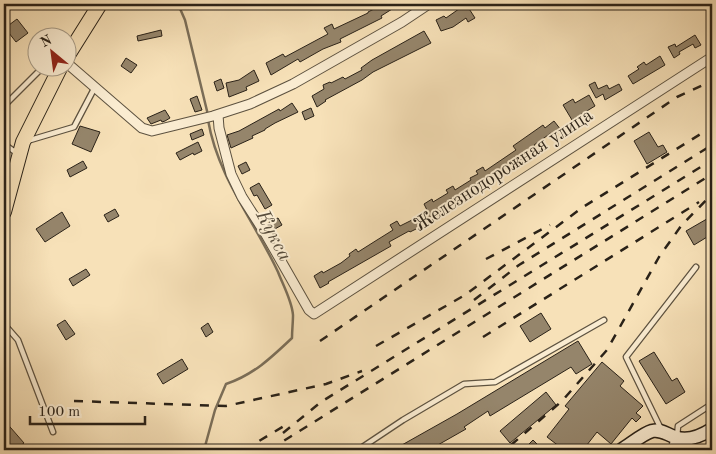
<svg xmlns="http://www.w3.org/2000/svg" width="716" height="454" viewBox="0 0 716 454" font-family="'Old Standard TT',serif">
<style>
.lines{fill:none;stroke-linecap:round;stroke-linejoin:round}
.stream{stroke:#7b6e58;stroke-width:2.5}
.building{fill:#95856b;stroke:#2a2218}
.lane-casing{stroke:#5d5240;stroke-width:7}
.street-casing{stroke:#5d5240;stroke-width:11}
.secondary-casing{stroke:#2a2218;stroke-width:15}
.primary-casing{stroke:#2a2218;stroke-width:16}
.lane{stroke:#faecd1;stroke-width:4.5}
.street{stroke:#faecd1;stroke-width:9}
.secondary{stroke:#faecd1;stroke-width:12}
.primary{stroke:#f7e1b8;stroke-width:14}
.rail{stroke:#2a2218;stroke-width:2.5;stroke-dasharray:9 9;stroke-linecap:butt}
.labels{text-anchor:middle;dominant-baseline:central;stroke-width:4;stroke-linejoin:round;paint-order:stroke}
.street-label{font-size:19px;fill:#2a2218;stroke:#faecd1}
.water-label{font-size:20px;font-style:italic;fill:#594e3d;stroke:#faecd1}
</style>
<rect width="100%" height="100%" fill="#f7e1b8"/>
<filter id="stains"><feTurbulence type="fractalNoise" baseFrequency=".004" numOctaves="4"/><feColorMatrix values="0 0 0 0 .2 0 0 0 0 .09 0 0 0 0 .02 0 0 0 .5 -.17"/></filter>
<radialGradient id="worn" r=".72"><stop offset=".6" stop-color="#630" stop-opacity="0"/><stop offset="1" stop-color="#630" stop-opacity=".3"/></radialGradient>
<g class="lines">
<g class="stream">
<path d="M178,4L185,20L208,115"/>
<path d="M204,450L215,410L226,384C253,375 271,358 292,338C292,330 293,323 293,315C292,301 283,285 278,272C254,220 218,178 208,120"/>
</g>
</g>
<g class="building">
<path d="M384,4H400L381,16L382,18L340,39L341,42L323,49L300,62L298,59L271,75L266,63L283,54L285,57L328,34L324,28L332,24L334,29L368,13V12Z"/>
<path d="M466,4L475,18L468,22L466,18L453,27L441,31L436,20L444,16L446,18Z"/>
<path d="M17,19L28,33L16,42L5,28Z"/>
<path d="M161,30L162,36L138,41L137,36Z"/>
<path d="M424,31L431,43L373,72L362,80L325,100L326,101L317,107L312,96L324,89L323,85L330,82L331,83L343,77L345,79L362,70L361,68L372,60Z"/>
<path d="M695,35L701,45L695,48L693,44L679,52L680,54L674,58L668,47L675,44L676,47Z"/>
<path d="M660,56L665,65L633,84L628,76L639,69L637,67L644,62L646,65Z"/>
<path d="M126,58L137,65L131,73L121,66Z"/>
<path d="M254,70L259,81L246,87L247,90L229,97L226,83L239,80Z"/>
<path d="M221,79L224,88L217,91L214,82Z"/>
<path d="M595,82L598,89L607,85L609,89L619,84L622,90L605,100L603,94L596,98L589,85Z"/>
<path d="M589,95L595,106L572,120L563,105L573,99L575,103Z"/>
<path d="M197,96L202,110L195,112L190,99Z"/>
<path d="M292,103L298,112L275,123L265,129V130L252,136L253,138L231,148L227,135L239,131L279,109L280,111Z"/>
<path d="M311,108L314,116L305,120L302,112Z"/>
<path d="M165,110L170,118L165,121L162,122L161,120L151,124L147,118Z"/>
<path d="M554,121L561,130L554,136L551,133L534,145L536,148L531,151L532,153L470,190L471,192L463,197L461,194L448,200L452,206L426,219L428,223L410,232L409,231L389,242L391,246L328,282L329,283L320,288L314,276L322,271L323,273L341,263L350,256L349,254L356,249L358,252L377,240L393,230L390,225L397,221L400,226L428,212L424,204L432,199L433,202L448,193L446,190L453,186L455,190L471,180L470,178L478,174L476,171L483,167L485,171L516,150L513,146L543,125L545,128Z"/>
<path d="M80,126L100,132L91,152L72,144Z"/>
<path d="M202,129L204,135L192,140L190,134Z"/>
<path d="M649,132L658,147L663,145L667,152L647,164L634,141Z"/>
<path d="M198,142L202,151L194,155L193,153L180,160L176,153Z"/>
<path d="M83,161L87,168L70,177L67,170Z"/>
<path d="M246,162L250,170L242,174L238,166Z"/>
<path d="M259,183L272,205L265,209L257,195L254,196L250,188Z"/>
<path d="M115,209L119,216L108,222L104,215Z"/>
<path d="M62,212L70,226L45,242L36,229Z"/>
<path d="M712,216V234L694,245L686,231Z"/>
<path d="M278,218L282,225L273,230L269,222Z"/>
<path d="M86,269L90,275L73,286L69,279Z"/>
<path d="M541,313L551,329L530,342L520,326Z"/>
<path d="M65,320L75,334L66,340L57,325Z"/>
<path d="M208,323L213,332L206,337L201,328Z"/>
<path d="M578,341L592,364L576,374L571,367L490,416L488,411L464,427L466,429L429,450H393L457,414Z"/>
<path d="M654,352L672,381L677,378L685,392L666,404L639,361Z"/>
<path d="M182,359L188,369L163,384L157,374Z"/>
<path d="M602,362L624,381L620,386L643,406L636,413L641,417L636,422L632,418L611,444L597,432L583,450H564L547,437L569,409L565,406Z"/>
<path d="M546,392L556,405L510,443L500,431Z"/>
<path d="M4,420L24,443L15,450H10L4,443Z"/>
<path d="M533,440L543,450H523Z"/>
</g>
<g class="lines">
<defs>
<g id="lane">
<path d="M4,106L42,68"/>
<path d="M27,141L74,127L95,87"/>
<path d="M4,144L18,154"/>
<path d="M4,324L18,340L53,432"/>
<path d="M710,338L712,342"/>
<path d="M661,429L626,357L696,267"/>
<path d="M677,437L678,426L712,404"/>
<path d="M358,450L403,420L464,384L495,382L604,320"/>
</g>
<g id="street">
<path d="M68,64L142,128L152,131L213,116L250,104L293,84L402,22L429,4"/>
<path d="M218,115L219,128L231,174L242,197L265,233L309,310L314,314L712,57"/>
<path d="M672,450L677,438"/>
</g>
<path id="secondary" d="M621,450C630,445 642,434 652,431C661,429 666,434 675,437C688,442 701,436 712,429"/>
<g id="primary">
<path d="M68,55L100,4"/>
<path d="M4,212L23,142L60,68"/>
</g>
</defs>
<use href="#lane" class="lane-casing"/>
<use href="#street" class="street-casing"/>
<use href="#secondary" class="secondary-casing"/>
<use href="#primary" class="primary-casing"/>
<use href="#lane" class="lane"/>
<use href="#street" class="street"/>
<use href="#secondary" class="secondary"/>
<use href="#primary" class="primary"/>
<g class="rail">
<path d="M486,259L550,225"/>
<path d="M474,300L519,265L712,145"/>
<path d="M483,337L699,202"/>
<path d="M320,341L677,97L712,81"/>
<path d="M376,346L465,295L583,207L712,127"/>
<path d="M74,401L226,406L326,384L362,371"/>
<path d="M283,433L321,402L712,160"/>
<path d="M511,445L562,401L607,350L659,257L681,226L712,194"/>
<path d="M244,450L289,423"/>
<path d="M269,450L712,174"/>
</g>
</g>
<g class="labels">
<g class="street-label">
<text transform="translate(504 171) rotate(-33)">Железнодорожная улица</text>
</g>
<g class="water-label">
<text transform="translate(273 236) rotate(62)">Кукса</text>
</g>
</g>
<rect width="716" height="454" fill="none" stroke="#f7e1b8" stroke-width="20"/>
<rect x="5" y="5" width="706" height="444" fill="none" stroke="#2a2218" stroke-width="2.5"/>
<rect x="10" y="10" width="696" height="434" fill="none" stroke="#2a2218"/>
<g transform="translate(52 52) rotate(331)"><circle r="24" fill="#faecd1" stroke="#a79b87"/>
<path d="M0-4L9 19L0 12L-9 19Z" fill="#8f2418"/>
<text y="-8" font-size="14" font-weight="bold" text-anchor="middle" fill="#2a2218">N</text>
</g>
<path d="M30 416v8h115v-8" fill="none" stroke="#2a2218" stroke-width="2.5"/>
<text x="38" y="416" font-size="15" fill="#2a2218" stroke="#faecd1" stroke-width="4" paint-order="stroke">100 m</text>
<rect width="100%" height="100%" filter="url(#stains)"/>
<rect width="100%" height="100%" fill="url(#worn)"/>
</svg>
